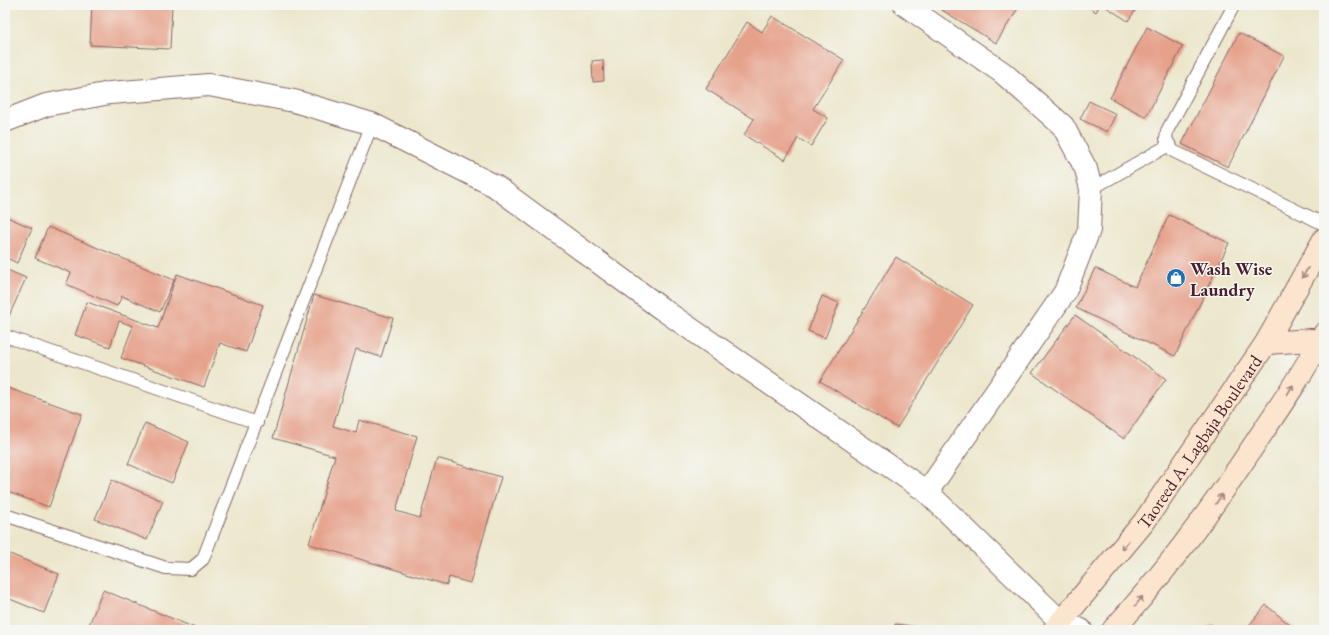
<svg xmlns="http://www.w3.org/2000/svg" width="1329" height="635" viewBox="0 0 1329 635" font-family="'EB Garamond',serif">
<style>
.building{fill:#e6a18b}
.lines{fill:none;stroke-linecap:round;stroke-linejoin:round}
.lane-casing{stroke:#836563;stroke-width:14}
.street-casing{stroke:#836563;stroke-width:24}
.secondary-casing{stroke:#836563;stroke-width:24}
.lane{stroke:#fff;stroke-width:12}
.street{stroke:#fff;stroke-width:22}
.secondary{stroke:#fbe5cf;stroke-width:22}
.oneway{stroke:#a2827d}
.labels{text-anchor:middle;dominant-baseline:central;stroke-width:3;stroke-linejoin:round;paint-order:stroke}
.poi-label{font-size:18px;font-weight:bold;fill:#4a1f2b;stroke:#f6f6f2;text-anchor:start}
.street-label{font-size:18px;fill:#4a1f2b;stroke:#f6f6f2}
</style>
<rect width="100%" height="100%" fill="#f6f6f2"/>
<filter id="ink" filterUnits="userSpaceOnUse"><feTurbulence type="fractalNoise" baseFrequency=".025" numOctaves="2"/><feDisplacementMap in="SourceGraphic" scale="8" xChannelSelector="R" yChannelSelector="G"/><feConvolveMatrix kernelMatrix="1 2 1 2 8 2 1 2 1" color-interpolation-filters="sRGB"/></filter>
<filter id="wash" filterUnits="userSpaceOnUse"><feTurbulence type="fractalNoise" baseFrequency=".012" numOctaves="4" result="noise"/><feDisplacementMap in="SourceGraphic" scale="16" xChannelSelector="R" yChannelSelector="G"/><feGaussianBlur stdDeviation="0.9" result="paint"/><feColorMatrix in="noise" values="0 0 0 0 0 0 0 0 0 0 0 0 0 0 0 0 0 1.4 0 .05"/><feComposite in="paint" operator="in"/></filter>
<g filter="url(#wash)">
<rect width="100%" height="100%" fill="#ece7cc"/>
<g id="blocks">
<g class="building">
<path d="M92,5H172L170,49L90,45Z"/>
<path d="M945,5H1020L996,43L942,10Z"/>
<path d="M1086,5H1100L1096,12Z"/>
<path d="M1103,5H1139L1128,21Z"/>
<path d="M772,16L844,60L813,109L828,118L811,146L798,138L785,160L744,135L754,119L706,89L747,22L762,32Z"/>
<path d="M1147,27L1183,46L1146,117L1110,98Z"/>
<path d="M1239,33L1284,56L1228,167L1182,144Z"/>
<path d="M603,60L604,81L593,82L592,61Z"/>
<path d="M1089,101L1116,114L1107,132L1080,119Z"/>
<path d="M1169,215L1229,243L1175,356L1076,308L1095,268L1135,287Z"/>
<path d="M5,216L32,228L17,263L5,257Z"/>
<path d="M48,227L174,280L160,312L122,296L117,306L66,284L71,273L35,258Z"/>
<path d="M896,257L973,305L897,428L820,381Z"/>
<path d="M5,269L26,278L9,316L5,315Z"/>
<path d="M177,274L263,305L246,352L220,343L204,387L121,358L133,326L119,321L110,347L75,335L87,302L158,328Z"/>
<path d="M314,295L393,318L381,357L356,349L333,426L356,433L359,420L417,436L396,511L420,518L437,458L501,477L470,583L449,577L447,585L309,544L335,456L273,438Z"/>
<path d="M822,296L839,303L825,338L808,331Z"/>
<path d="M1075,315L1166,379L1124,439L1032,373Z"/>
<path d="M5,387L82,414L49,507L5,491Z"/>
<path d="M145,423L189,442L172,483L128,464Z"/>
<path d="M112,480L163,501L147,540L95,519Z"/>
<path d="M5,552L59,574L44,613L5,597Z"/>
<path d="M103,590L200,630H87Z"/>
<path d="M1266,605L1296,630H1245Z"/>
<path d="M895,624L926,628L925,630H894Z"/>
<path d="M1211,624L1218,630H1205Z"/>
</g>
</g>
</g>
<g filter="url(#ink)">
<use href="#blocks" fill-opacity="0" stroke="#836563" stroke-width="1"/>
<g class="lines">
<defs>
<g id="lane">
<path d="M1234,5L1167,131L1166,139L1173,151L1324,224"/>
<path d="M1091,189L1169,145"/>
<path d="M5,336L257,423"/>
<path d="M5,515L166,568L191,569L203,559L372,124"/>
</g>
<g id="street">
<path d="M905,5L1003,73L1063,126L1086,169L1091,189L1089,230L1065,292L927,492"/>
<path d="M5,121L46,105L110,93L209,85L294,101L372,124L495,186L662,309L927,492L1061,622L1081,630"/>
</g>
<g id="secondary">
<path d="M1266,343L1311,340L1319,342"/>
<path id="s1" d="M1054,630L1144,522L1266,343L1324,239"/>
<path d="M1113,630C1167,571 1214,506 1258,439C1281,405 1305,370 1324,334"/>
</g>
</defs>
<use href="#lane" class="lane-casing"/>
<use href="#street" class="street-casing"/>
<use href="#secondary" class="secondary-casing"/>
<use href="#lane" class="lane"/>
<use href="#street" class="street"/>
<use href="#secondary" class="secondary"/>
</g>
<defs><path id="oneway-shaft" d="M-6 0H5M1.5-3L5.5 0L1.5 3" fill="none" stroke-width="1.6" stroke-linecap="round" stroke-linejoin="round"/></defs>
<g class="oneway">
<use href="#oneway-shaft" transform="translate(1305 273) rotate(119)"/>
<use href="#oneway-shaft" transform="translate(1290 390) rotate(-58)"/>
<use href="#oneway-shaft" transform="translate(1219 499) rotate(-56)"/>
<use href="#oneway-shaft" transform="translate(1125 545) rotate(130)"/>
<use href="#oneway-shaft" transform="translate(1139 601) rotate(-52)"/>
</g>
</g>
<defs>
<symbol id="shop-disc" viewBox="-11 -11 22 22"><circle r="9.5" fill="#1f6fb2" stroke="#f6f6f2"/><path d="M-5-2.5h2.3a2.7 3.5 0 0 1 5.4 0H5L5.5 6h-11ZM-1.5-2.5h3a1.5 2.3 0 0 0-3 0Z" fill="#fff"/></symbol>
</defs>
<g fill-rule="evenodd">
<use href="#shop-disc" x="1165" y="267" width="22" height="22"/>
</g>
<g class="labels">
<g class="poi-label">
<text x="1190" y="268">Wash Wise<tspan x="1190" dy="21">Laundry</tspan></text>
</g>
<g class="street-label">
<text stroke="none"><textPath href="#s1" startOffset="238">Taoreed A. Lagbaja Boulevard</textPath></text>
</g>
</g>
<rect width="1329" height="635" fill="none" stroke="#f6f6f2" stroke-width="20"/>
</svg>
